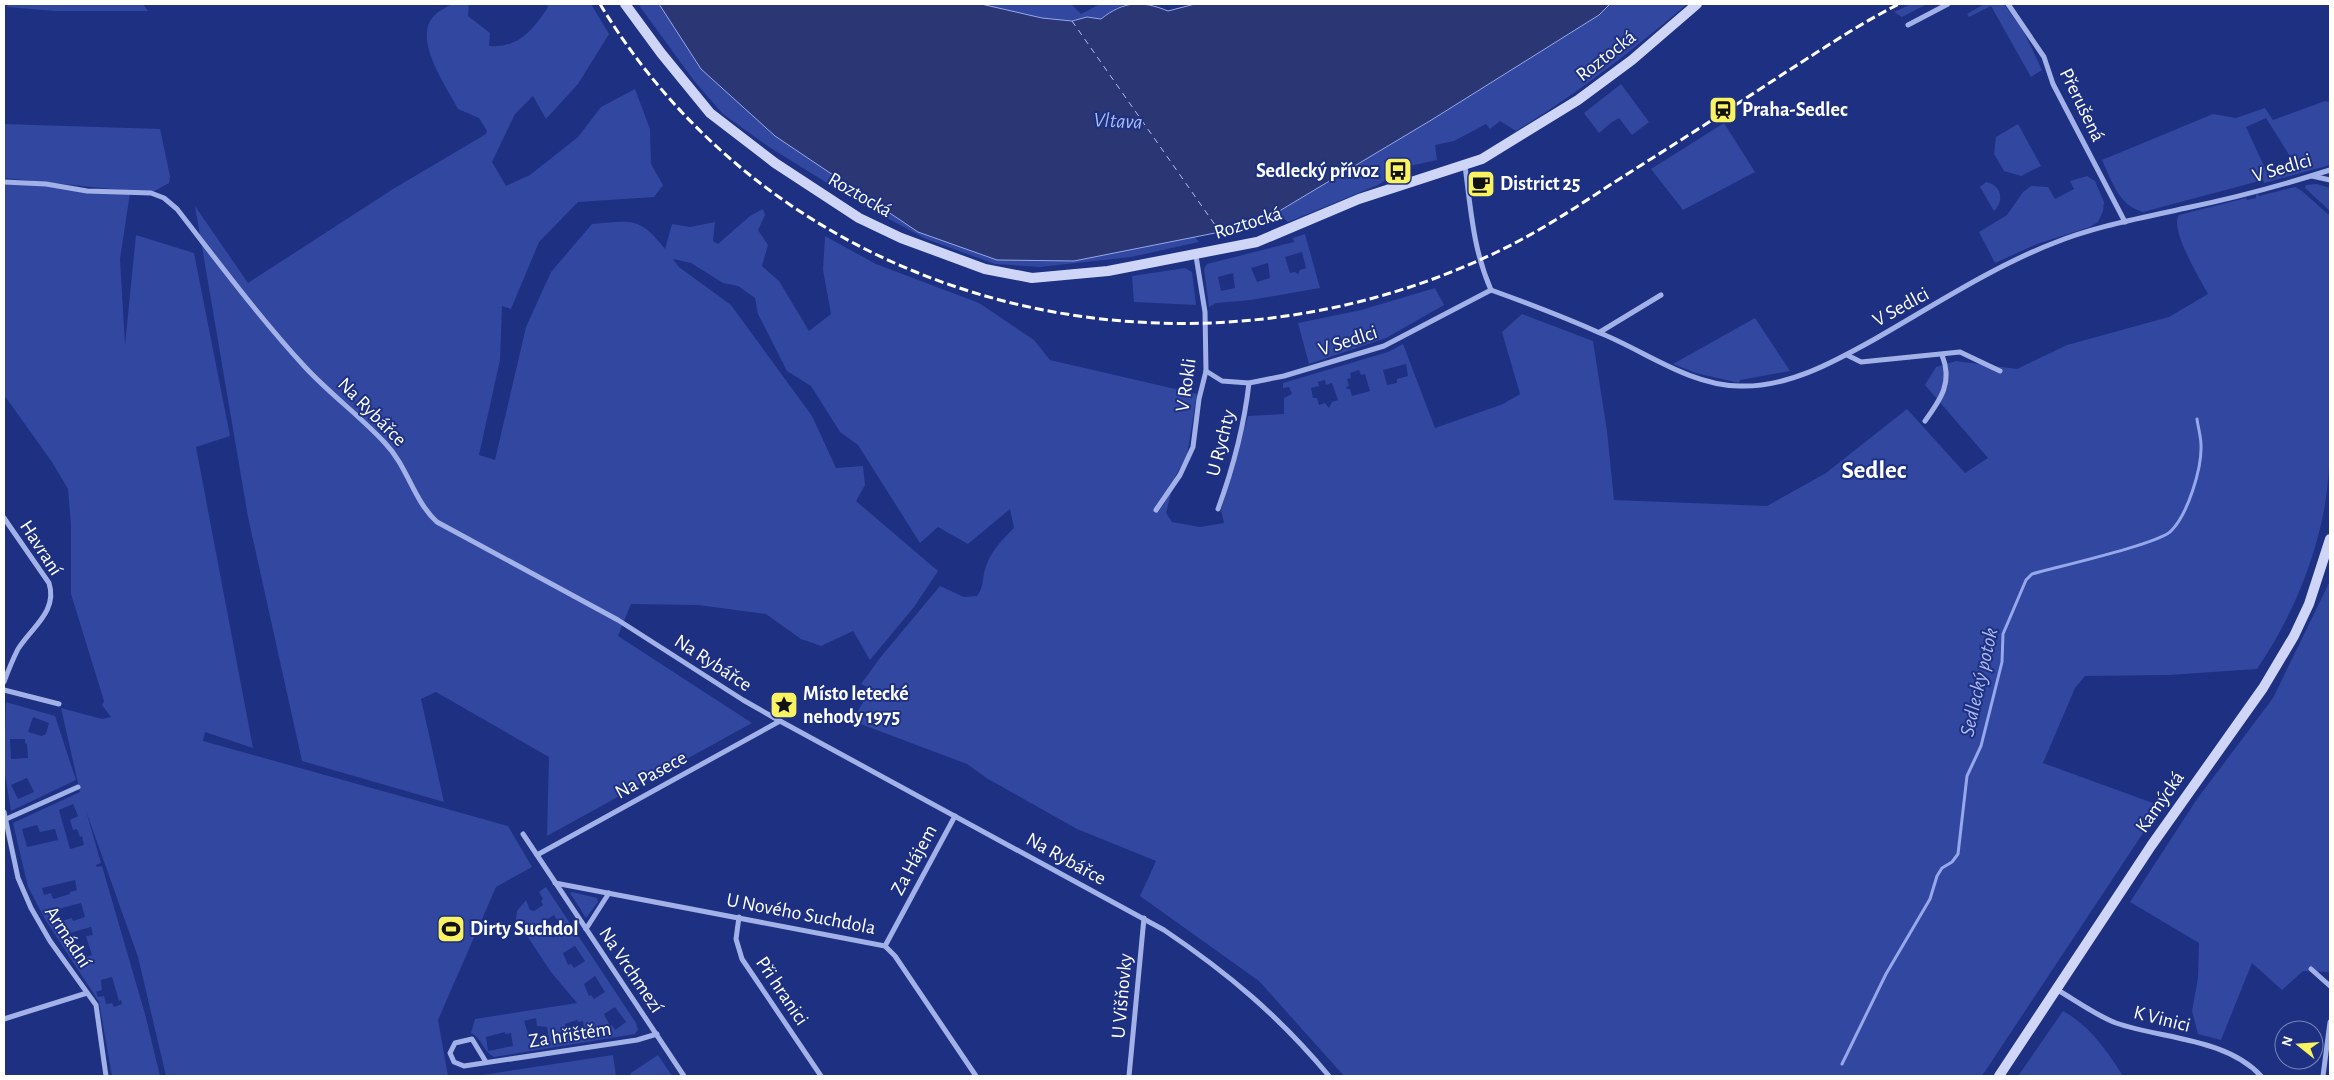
<svg xmlns="http://www.w3.org/2000/svg" width="2334" height="1080" viewBox="0 0 2334 1080" font-family="'Alegreya Sans',sans-serif">
<style>
.green{fill:#3147a0;fill-rule:evenodd}
.water{fill:#2a3774;stroke:#96a8eb}
.lines{fill:none;stroke-linecap:round;stroke-linejoin:round}
.stream{stroke:#96a8eb;stroke-width:3}
.ferry{stroke:#aebcf1;stroke-width:1;stroke-dasharray:6 5;stroke-linecap:butt}
.street{stroke:#a3b1e9;stroke-width:5}
.secondary{stroke:#ced5f7;stroke-width:10}
.rail{stroke:#fff;stroke-width:3;stroke-dasharray:9 4;stroke-linecap:butt}
.labels{text-anchor:middle;dominant-baseline:central;stroke-width:4;stroke-linejoin:round;paint-order:stroke}
.street-label{font-size:20px;fill:#fff;stroke:#1d3082}
.poi-label{font-size:20px;font-weight:bold;fill:#fff;stroke:#1d3082;text-anchor:start}
.water-label{font-size:21px;font-style:italic;fill:#aebcf1;stroke:#1d3082}
.district-label{font-size:25px;font-weight:bold;fill:#fff;stroke:#1d3082}
</style>
<rect width="100%" height="100%" fill="#1d3082"/>
<g class="green">
<path d="M7,4H143L148,11H55L7,7Z"/>
<path d="M452,4H469L468,16L490,33L489,46C519,48 533,30 548,7L547,4H591L609,34L578,84L546,119L533,96L515,114L492,162L506,186L530,175L578,137L601,107L635,89L650,129L651,164L663,185L654,197L578,202L539,242L511,309L502,306L500,360L479,455L495,460L526,327L551,272L592,224C632,221 639,216 665,249L672,224L690,227L715,222L713,241L718,244L750,216L763,209L765,215L758,230L768,245L762,266L779,281L809,331L831,314L823,270L825,236L876,264L979,303L1034,340L1050,360L1197,394L1187,455L1175,477L1166,513L1172,522L1200,527L1224,523L1221,510L1248,416L1284,414V398L1292,394L1289,387L1283,388V383L1388,352L1403,344L1435,428L1503,404L1520,394L1502,332L1522,314L1593,341L1607,431L1614,500L1767,506L1826,473L1907,409L1965,473L1988,458L1925,385L1936,367L1956,361L2017,369L2067,345L2169,317L2208,294C2200,279 2169,229 2179,215L2246,198L2247,200L2256,198V195L2258,194L2259,196L2295,187L2302,191L2330,216C2330,272 2330,328 2330,384C2330,429 2332,475 2322,520C2310,574 2288,623 2257,669L2169,675L2085,676L2075,688L2043,763L2161,806L1982,1076H1344L1259,981L1140,896L1156,861L1077,829L988,779L967,764L858,723L855,716L871,689L861,684L880,658L940,586L964,597L977,596C984,588 982,577 986,566C992,550 1002,540 1014,528L1010,509L968,544L938,527L920,543L858,445L840,432L811,386L787,371L758,314L755,298L738,286L723,283L691,263L673,259L679,267L731,305L812,416L836,468L863,466L865,485L856,501L938,571L914,607L870,660L853,631L821,646L801,639L766,614L698,605L631,604L618,636L752,723L547,836L549,757L436,692L421,699L444,802L302,761L248,517L195,206L248,283L393,189L486,134L487,131L479,118L458,109C446,86 410,36 436,14C440,10 447,7 452,4ZM1406,364L1408,376L1397,379V383L1387,385L1383,370ZM1359,370L1361,375L1365,374L1370,391L1352,396L1350,389H1347L1346,387L1349,386L1347,379L1351,378L1350,373ZM1325,380L1326,385L1332,383L1338,400L1332,402L1329,408L1325,403L1319,405L1317,398H1313L1311,388L1319,386L1318,382Z"/>
<path d="M638,4H659L701,69L1194,236L1199,242L1131,257L1040,267L995,264L926,239L861,204L769,147L723,114L695,82Z"/>
<path d="M981,4H1071L1081,14L1100,4H1124L1101,19C1087,17 1083,20 1070,20C1045,21 1005,13 981,4Z"/>
<path d="M1610,4H1687C1633,50 1577,94 1516,131L1500,121L1490,129L1486,124L1454,141L1435,145L1437,160L1397,169L1398,172L1378,185L1288,222L1281,216H1271L1433,119L1599,15Z"/>
<path d="M1911,4H1927L1902,17L1894,12Z"/>
<path d="M1984,4H2003L2006,7L2024,32L2042,70L2031,77L1991,6L1969,17L1967,14Z"/>
<path d="M1621,84L1649,122L1632,135L1619,118L1612,122L1599,133L1584,113Z"/>
<path d="M2325,101L2330,102V165L2264,183L2263,180L2143,212C2118,205 2112,181 2102,160L2213,114L2236,118L2265,108L2273,120ZM2266,118L2298,169V170L2269,177L2246,127Z"/>
<path d="M1724,123L1755,172L1683,210L1651,169Z"/>
<path d="M4,124L160,129L170,176L169,183L151,193L4,178Z"/>
<path d="M2018,124L2041,166L2021,176L2004,171L1994,154L1996,137Z"/>
<path d="M2087,176L2095,181L2104,202L2103,211L2098,222L2090,227L2037,244L1995,263L1979,232L2007,215L2023,192L2031,186L2048,187L2055,199L2074,189L2070,181Z"/>
<path d="M4,182L130,193L120,259L125,345L136,235L194,253L230,436L196,447L253,748L205,732L203,741L508,826L532,867L496,887L438,1020L448,1076H166L138,957L86,811L101,863L96,865L97,867L102,866L145,1014L160,1076H112L99,1002L45,919L28,887L13,823L80,792L61,708L102,719L111,717L102,705L104,701L71,594V525L68,489L52,462L4,395ZM73,804L78,816L70,820L73,830L77,829L80,837L82,836L84,845L70,849L59,810ZM37,825L40,832L55,829L58,840L27,847L22,829ZM75,880L77,890L70,892V894L53,899L51,893L44,895L42,888ZM81,903L85,917L73,921L72,918L59,922L56,912L58,909ZM91,927L93,935L86,936L92,955L84,958L86,966L79,968L72,944L73,940L68,941L66,934ZM112,977L119,1001L121,1000L122,1004L114,1007L112,1003L106,1004L104,996L98,997L96,992L102,990L101,980Z"/>
<path d="M1986,182C2001,185 2005,200 1994,211L1980,187Z"/>
<path d="M2317,184L2330,188V211L2305,188L2306,185Z"/>
<path d="M1305,234L1320,288L1251,300L1216,303L1209,307L1204,269L1207,264L1294,242L1293,238ZM1302,252L1306,268L1300,270L1298,274L1295,272L1290,273L1285,257ZM1268,263L1270,278L1257,282L1251,268ZM1233,273L1235,288L1221,291L1218,277Z"/>
<path d="M1185,268L1192,272L1196,305L1134,302L1132,276Z"/>
<path d="M1435,288L1444,305L1386,338L1309,364L1298,323L1361,310Z"/>
<path d="M1755,318L1790,371L1740,380L1739,383L1696,373L1673,364Z"/>
<path d="M2330,581V972L2303,971L2282,990L2252,963L2221,1040L2198,1034L2192,1011L2198,978L2199,943L2130,902L2197,799L2273,698Z"/>
<path d="M6,702L55,716L76,780L11,811L4,768ZM33,717L49,723L46,734L42,736L28,732ZM10,739H25V743L27,744L28,758L11,759ZM27,778L34,792L18,799L11,785Z"/>
<path d="M546,887L636,1023L638,1029L635,1034L494,1057C483,1052 482,1038 471,1033L475,1019L577,1003L551,972L516,919L517,911L526,900L530,910L534,911L543,905L541,901L543,899L539,892ZM554,915L564,930L553,938L550,933L548,934L543,922ZM575,946L585,961L574,968L571,964L568,965L563,953ZM595,976L605,992L594,999L591,995L589,996L584,984ZM615,1007L626,1022L615,1030L612,1025L610,1026L604,1014ZM536,1018L537,1026L547,1027L549,1040L531,1043L524,1021ZM577,1020L578,1022L583,1021L585,1034L567,1037L565,1024ZM505,1032V1034L511,1033L513,1046L488,1051L486,1037Z"/>
<path d="M572,892L597,898L598,902L586,918L570,893Z"/>
<path d="M2063,1011C2089,1025 2108,1052 2123,1076H2018Z"/>
<path d="M613,1055L616,1076H476Z"/>
<path d="M658,1055L672,1076H630L631,1073Z"/>
</g>
<path class="water" d="M659,4H981L1042,18L1072,21L1087,17L1101,19C1124,1 1141,0 1168,11L1195,4H1610L1599,15L1433,119L1271,216L1220,232L1074,261L997,260L918,232L775,136L701,69Z"/>
<g class="lines">
<path class="stream" d="M1842,1064L1886,974L1930,899L1937,876L1942,868L1952,862L1958,854L1967,776L1981,746L2002,662L2003,634L2026,580L2032,574C2056,567 2159,544 2171,531C2188,514 2202,468 2201,445C2201,437 2198,427 2197,419"/>
<path class="ferry" d="M1072,21L1220,232"/>
<g class="street">
<path d="M2008,4L2044,57L2053,84L2125,222"/>
<path d="M1908,25L1948,4"/>
<path d="M1465,166C1471,210 1473,249 1491,290"/>
<path d="M2312,176L2330,180"/>
<path d="M4,182L46,184L87,191L151,193L164,198L177,209C219,263 259,317 305,367C330,394 360,416 385,443C408,467 413,500 437,522L618,620L743,700L780,721L1164,930C1228,973 1280,1017 1329,1076"/>
<path d="M1600,332L1661,295"/>
<path d="M1847,355L1861,362L1960,352L2000,371"/>
<path d="M1206,371L1222,381L1249,383L1284,376L1384,346L1491,290C1527,303 1564,317 1600,333C1645,351 1689,385 1739,386C1787,388 1834,362 1875,339C1931,307 1994,266 2054,243C2096,226 2142,218 2186,208C2234,198 2283,185 2330,170"/>
<path d="M1925,421C1941,399 1953,382 1942,355"/>
<path d="M1218,509C1233,468 1244,427 1249,383"/>
<path d="M1156,510L1180,475L1193,447L1199,399L1206,371L1205,312L1196,256"/>
<path d="M4,518L49,583C58,611 32,627 18,649C13,659 8,671 4,682"/>
<path d="M4,690L59,704"/>
<path d="M4,812L18,878L31,908L50,941L96,1005L106,1076"/>
<path d="M4,820L78,787"/>
<path d="M523,834L684,1076"/>
<path d="M537,855L780,721"/>
<path d="M555,883L885,946L895,956L976,1076"/>
<path d="M739,917L736,939L742,959L821,1076"/>
<path d="M586,929L609,893"/>
<path d="M885,946L955,816"/>
<path d="M2311,969L2330,986"/>
<path d="M2056,989C2075,1000 2095,1015 2116,1023C2162,1039 2226,1038 2261,1076"/>
<path d="M4,1019L87,993"/>
<path d="M486,1062L472,1039L455,1043L450,1053L454,1062L464,1066L637,1040L657,1034"/>
<path d="M1129,1076L1144,918"/>
<path d="M2323,1076L2330,1022"/>
</g>
<g class="secondary">
<path d="M625,4L661,53L710,113L775,163L859,218L901,238L985,269L1032,278L1108,271L1257,242L1359,199L1482,159L1578,100L1632,60L1697,4"/>
<path d="M1999,1076L2151,846L2263,688L2294,636L2309,604L2330,539"/>
</g>
<path class="rail" d="M600,4C785,310 1180,404 1497,252C1537,233 1575,208 1613,183C1670,147 1727,111 1783,74C1821,50 1859,24 1899,4"/>
</g>
<defs>
<symbol id="station-square" viewBox="-11 -11 22 22"><rect x="-9" y="-9" width="18" height="18" rx="4" fill="#f9f361" stroke="#1d3082"/><path d="M-3-6H3Q5-6 5-4V2Q5 4 3 4L4.5 6H3L1.5 4h-3L-3 6H-4.5L-3 4Q-5 4-5 2V-4Q-5-6-3-6ZM-3.5-4v3h7v-3ZM-3.5 1v1.5H-2V1ZM2 1v1.5H3.5V1Z" fill="#111"/></symbol>
<symbol id="bus-square" viewBox="-11 -11 22 22"><rect x="-9" y="-9" width="18" height="18" rx="4" fill="#f9f361" stroke="#1d3082"/><path d="M-5-6H5V4H4V6H2V4H-2V6H-4V4H-5ZM-3.5-4V0h7V-4ZM-3.5 1.2v1.5H-2V1.2ZM2 1.2v1.5H3.5V1.2Z" fill="#111"/></symbol>
<symbol id="cafe-square" viewBox="-11 -11 22 22"><rect x="-9" y="-9" width="18" height="18" rx="4" fill="#f9f361" stroke="#1d3082"/><path d="M-5.5-4.5H6V0H3Q3 3.5 0 3.5H-2.5Q-5.5 3.5-5.5 0ZM3-3.2v2h1.7v-2ZM-6 4.5H4V6H-6Z" fill="#111"/></symbol>
<symbol id="sight-square" viewBox="-11 -11 22 22"><rect x="-9" y="-9" width="18" height="18" rx="4" fill="#f9f361" stroke="#1d3082"/><path d="M0-6L1.8-2.2L6-1.7L2.9 1.2L3.7 5.4L0 3.3L-3.7 5.4L-2.9 1.2L-6-1.7L-1.8-2.2Z" fill="#111"/></symbol>
<symbol id="stadium-square" viewBox="-11 -11 22 22"><rect x="-9" y="-9" width="18" height="18" rx="4" fill="#f9f361" stroke="#1d3082"/><path d="M0-5a6.5 5 0 1 0 0 10a6.5 5 0 1 0 0-10ZM-3.5-1.8h7v3.6h-7Z" fill="#111"/></symbol>
</defs>
<g fill-rule="evenodd">
<use href="#station-square" x="1707" y="94" width="32" height="32"/>
<use href="#bus-square" x="1382" y="155" width="32" height="32"/>
<use href="#cafe-square" x="1465" y="168" width="32" height="32"/>
<use href="#sight-square" x="768" y="689" width="32" height="32"/>
<use href="#stadium-square" x="435" y="913" width="32" height="32"/>
</g>
<g class="labels">
<g class="street-label">
<text transform="translate(1606 56) rotate(-38)">Roztocká</text>
<text transform="translate(2082 105) rotate(64)">Přerušená</text>
<text transform="translate(2282 168) rotate(-16)">V Sedlci</text>
<text transform="translate(860 195) rotate(30)">Roztocká</text>
<text transform="translate(1248 223) rotate(-17)">Roztocká</text>
<text transform="translate(1901 307) rotate(-29)">V Sedlci</text>
<text transform="translate(1348 341) rotate(-18)">V Sedlci</text>
<text transform="translate(1186 385) rotate(-82)">V Rokli</text>
<text transform="translate(372 412) rotate(45)">Na Rybářce</text>
<text transform="translate(1221 443) rotate(-76)">U Rychty</text>
<text transform="translate(41 548) rotate(57)">Havraní</text>
<text transform="translate(713 663) rotate(33)">Na Rybářce</text>
<text transform="translate(651 775) rotate(-29)">Na Pasece</text>
<text transform="translate(2160 802) rotate(-55)">Kamýcká</text>
<text transform="translate(1066 859) rotate(29)">Na Rybářce</text>
<text transform="translate(914 860) rotate(-62)">Za Hájem</text>
<text transform="translate(801 914) rotate(11)">U Nového Suchdola</text>
<text transform="translate(68 937) rotate(57)">Armádní</text>
<text transform="translate(631 970) rotate(56)">Na Vrchmezí</text>
<text transform="translate(782 991) rotate(56)">Při hranici</text>
<text transform="translate(1122 996) rotate(-85)">U Višňovky</text>
<text transform="translate(2162 1019) rotate(14)">K Vinici</text>
<text transform="translate(570 1035) rotate(-9)">Za hřištěm</text>
</g>
<g class="poi-label">
<text x="1742" y="110">Praha-Sedlec</text>
<text x="1379" y="171" text-anchor="end">Sedlecký přívoz</text>
<text x="1500" y="184">District 25</text>
<text x="803" y="694">Místo letecké<tspan x="803" dy="23">nehody 1975</tspan></text>
<text x="470" y="929">Dirty Suchdol</text>
</g>
<g class="water-label">
<text transform="translate(1118 121) rotate(3)">Vltava</text>
<text transform="translate(1979 682) rotate(-77)">Sedlecký potok</text>
</g>
<g class="district-label">
<text x="1874" y="470">Sedlec</text>
</g>
</g>
<rect width="2334" height="1080" fill="none" stroke="#ffffff" stroke-width="10"/>
<g transform="translate(2299 1045) rotate(287)"><circle r="24" fill="#1d3082" stroke="#7783b4"/>
<path d="M0-4L9 19L0 12L-9 19Z" fill="#f9f361"/>
<text y="-8" font-size="14" font-weight="bold" text-anchor="middle" fill="#ffffff">N</text>
</g>
</svg>
